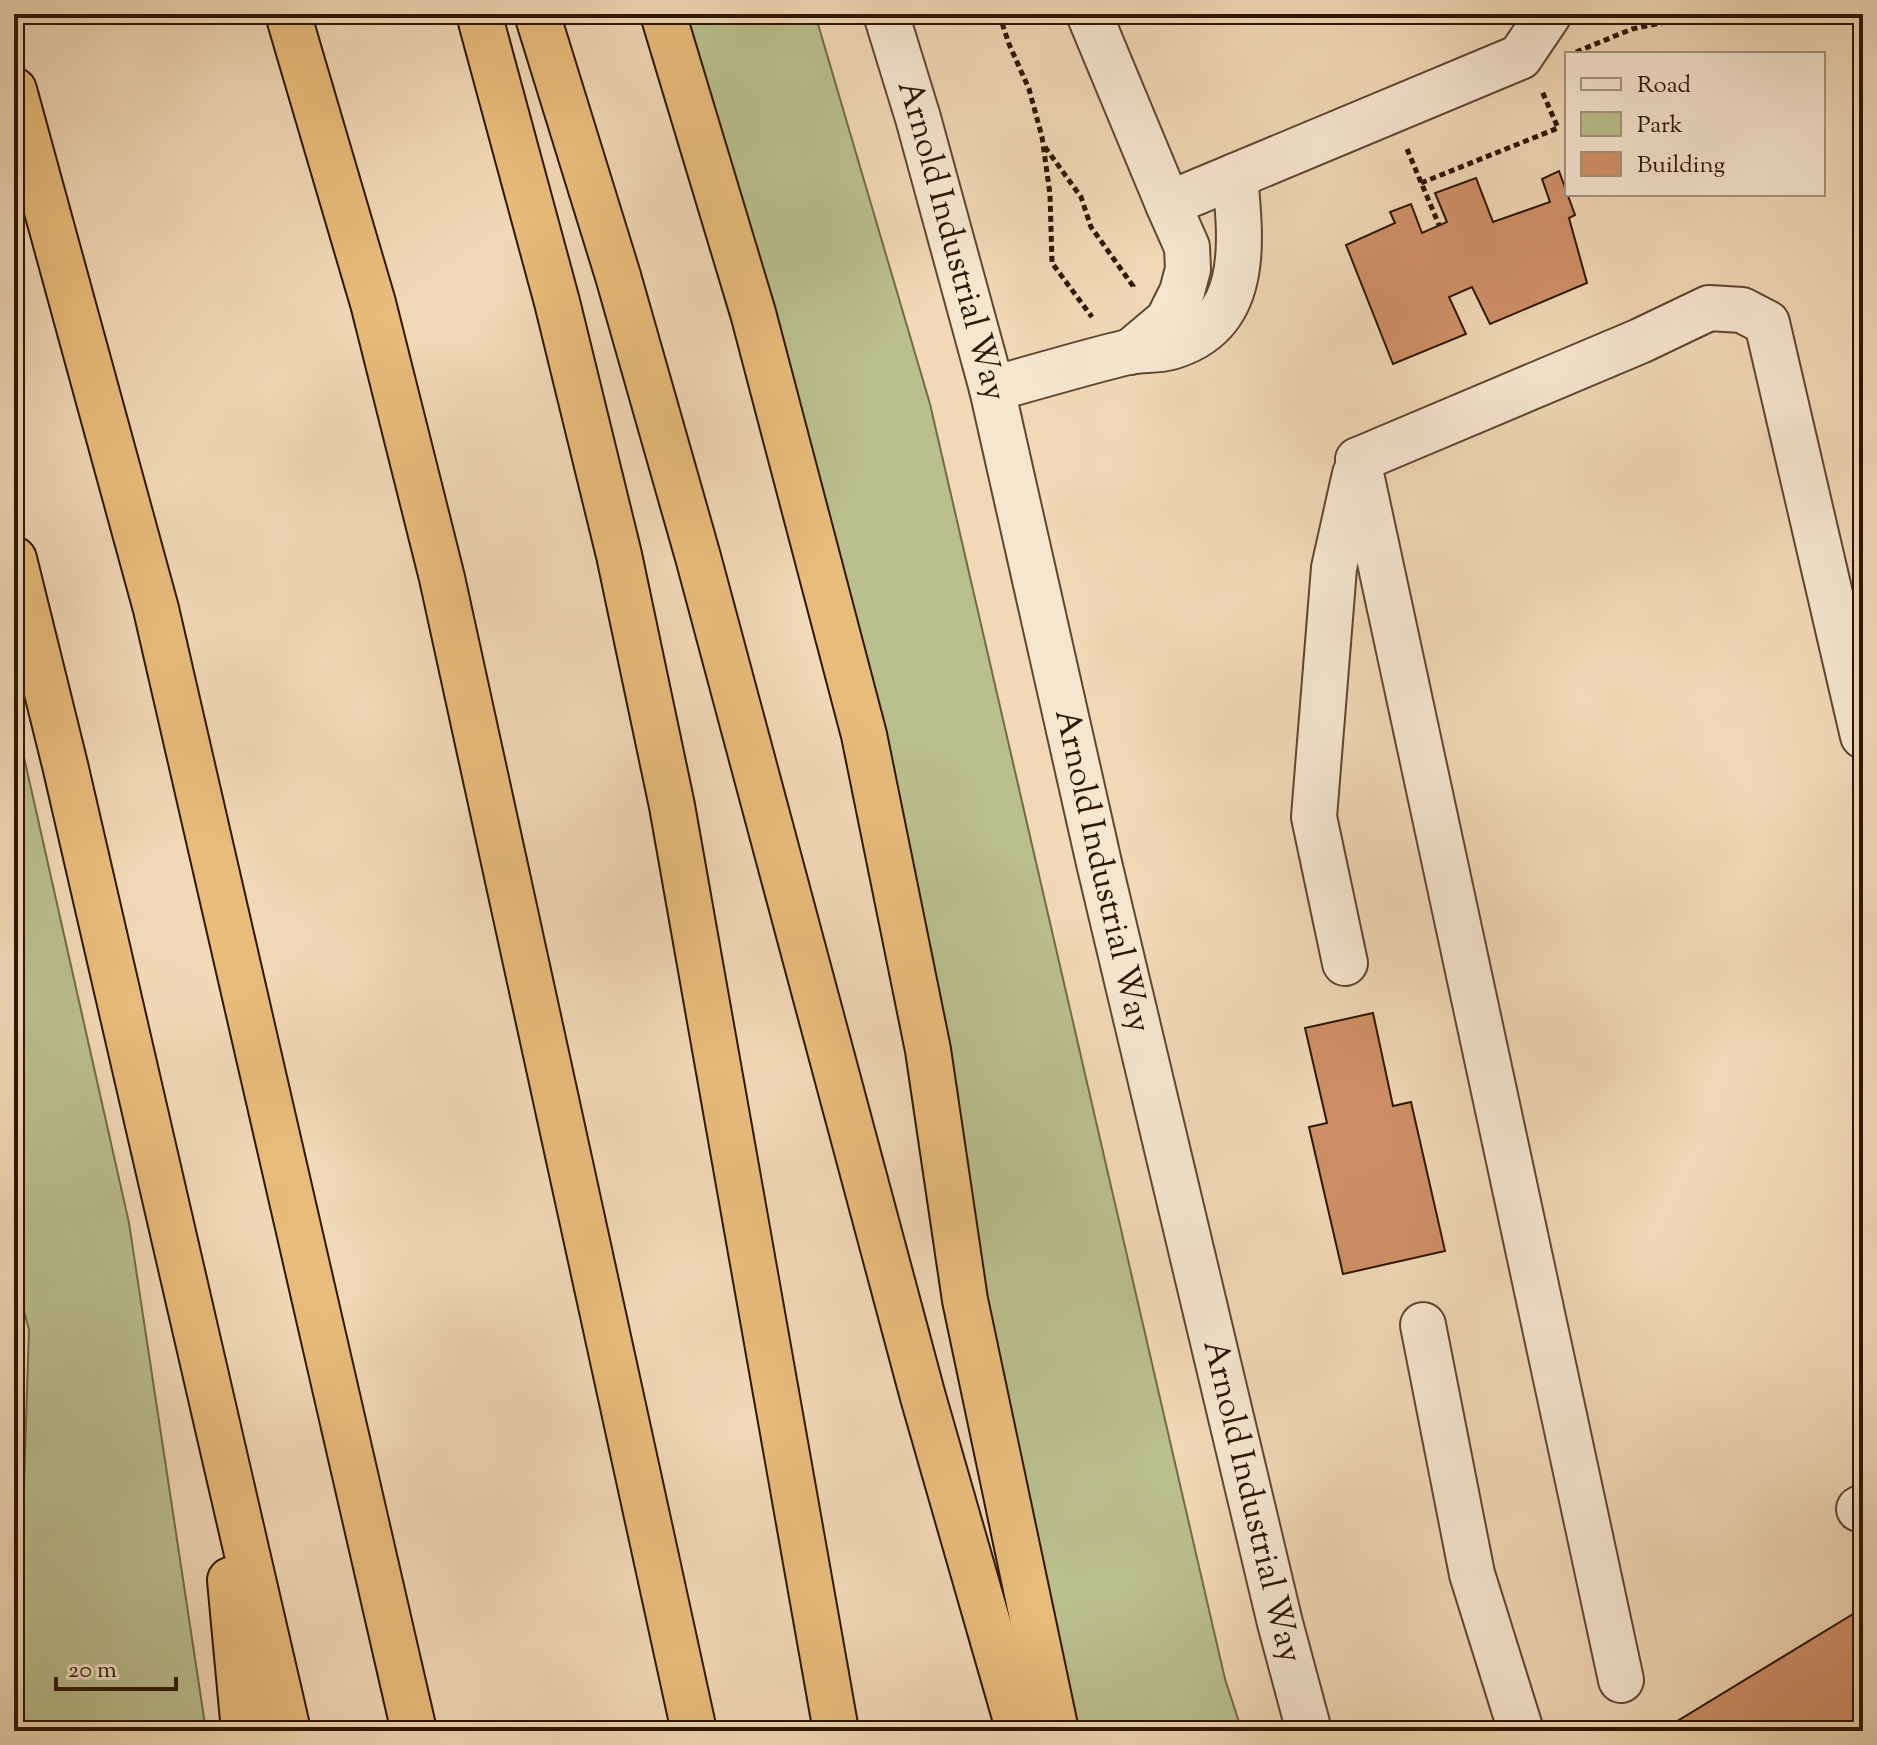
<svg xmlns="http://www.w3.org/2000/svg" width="1877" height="1745" viewBox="0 0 1877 1745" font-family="'Sorts Mill Goudy',serif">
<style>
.green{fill:#babf8e;stroke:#746a48;stroke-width:2}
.building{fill:#d09068;stroke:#2e1603;stroke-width:2}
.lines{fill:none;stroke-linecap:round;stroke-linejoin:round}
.minor-casing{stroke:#5f4630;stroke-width:48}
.highway-casing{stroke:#2e1603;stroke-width:48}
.path{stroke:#2e1603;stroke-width:5;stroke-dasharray:6 4;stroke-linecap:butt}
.minor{stroke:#f6e6d0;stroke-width:44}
.highway{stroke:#e8bc7b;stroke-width:44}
.labels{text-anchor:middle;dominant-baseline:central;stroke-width:8;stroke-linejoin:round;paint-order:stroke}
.street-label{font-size:34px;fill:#2e1603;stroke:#f6e6d0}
</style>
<rect width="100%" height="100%" fill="#f1d8b6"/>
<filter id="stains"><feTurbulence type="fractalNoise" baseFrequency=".0025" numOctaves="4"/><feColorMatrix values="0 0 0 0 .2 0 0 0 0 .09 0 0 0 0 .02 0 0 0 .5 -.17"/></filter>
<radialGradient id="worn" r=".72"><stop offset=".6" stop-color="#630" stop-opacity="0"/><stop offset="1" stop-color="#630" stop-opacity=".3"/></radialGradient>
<g class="green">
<path d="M663,14H815L930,404L1225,1679L1242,1731H1056L928,1049Z"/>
<path d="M14,713L129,1223L206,1731H16L29,1330L14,1273Z"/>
</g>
<g class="building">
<path d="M1559,171L1575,215L1569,218L1587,283L1490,324L1472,287L1449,297L1466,334L1393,364L1346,245L1395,223L1390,212L1411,204L1422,233L1447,222L1435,193L1476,178L1493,222L1550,202L1542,179Z"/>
<path d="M1373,1013L1393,1106L1411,1102L1445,1251L1343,1274L1309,1127L1327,1123L1305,1028Z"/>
<path d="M1863,1608V1731H1661Z"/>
</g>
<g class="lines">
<defs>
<g id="minor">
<path id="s1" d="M886,14L918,118L992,389L1099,863L1280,1623L1309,1731"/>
<path d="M1089,14L1168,204L1520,57L1549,14"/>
<path d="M1130,352L1168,320L1182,292L1188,269L1187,247L1168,204"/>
<path d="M992,389C1037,377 1082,363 1128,352C1142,349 1157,351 1171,347C1251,323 1241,242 1235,176"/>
<path d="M1358,460L1621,1680"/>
<path d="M1358,460L1640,341L1709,308L1742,310L1767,323L1863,736"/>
<path d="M1345,963L1314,817L1334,568L1355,474"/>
<path d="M1423,1325L1472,1574L1521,1731"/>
<path d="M1859,1509L1863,1507"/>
</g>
<g id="highway">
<path d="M288,14L373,303L442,578L694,1731"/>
<path d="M479,14L557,302L619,555L672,806L836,1731"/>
<path d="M537,14L618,276L698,557L923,1397L1019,1731"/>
<path d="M663,14L753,313L864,735L928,1050L965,1300L1056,1731"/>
<path d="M14,90L156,609L414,1731"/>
<path d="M14,559L65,765L288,1731"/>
<path d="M230,1580L244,1731"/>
</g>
</defs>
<use href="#minor" class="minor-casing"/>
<use href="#highway" class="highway-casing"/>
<g class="path">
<path d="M999,14L1009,44L1029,89L1042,137L1050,194L1052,263L1092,317"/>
<path d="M1576,52L1632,29L1705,14"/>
<path d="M1045,147L1081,197L1091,227L1133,286L1132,290"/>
<path d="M1407,149L1439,225"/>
<path d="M1421,183L1558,128L1542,91"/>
</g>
<use href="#minor" class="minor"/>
<use href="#highway" class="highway"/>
</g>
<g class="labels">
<g class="street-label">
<text stroke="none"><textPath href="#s1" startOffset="236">Arnold Industrial Way</textPath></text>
<text stroke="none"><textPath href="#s1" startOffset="884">Arnold Industrial Way</textPath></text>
<text stroke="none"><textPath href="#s1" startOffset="1532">Arnold Industrial Way</textPath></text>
</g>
</g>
<rect width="1877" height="1745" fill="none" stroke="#f1d8b6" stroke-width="48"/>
<rect x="16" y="16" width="1845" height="1713" fill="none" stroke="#2e1603" stroke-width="4"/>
<rect x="24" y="24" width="1829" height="1697" fill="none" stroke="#2e1603" stroke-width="2"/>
<rect x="1565" y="52" width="260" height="144" fill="#f6e6d0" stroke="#a6937e" stroke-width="2"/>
<rect x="1581" y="78" width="40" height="12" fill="#f6e6d0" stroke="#a6937e" stroke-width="2"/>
<text x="1637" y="92" font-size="24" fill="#2e1603">Road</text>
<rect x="1581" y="112" width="40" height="24" fill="#babf8e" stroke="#a6937e" stroke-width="2"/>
<text x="1637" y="132" font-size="24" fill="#2e1603">Park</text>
<rect x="1581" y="152" width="40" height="24" fill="#d09068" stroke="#a6937e" stroke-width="2"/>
<text x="1637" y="172" font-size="24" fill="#2e1603">Building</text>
<path d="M56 1677v12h120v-12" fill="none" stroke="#2e1603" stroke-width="4"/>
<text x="68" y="1677" font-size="24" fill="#2e1603" stroke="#f6e6d0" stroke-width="6" paint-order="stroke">20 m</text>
<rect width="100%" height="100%" filter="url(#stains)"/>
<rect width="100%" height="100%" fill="url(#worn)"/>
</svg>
